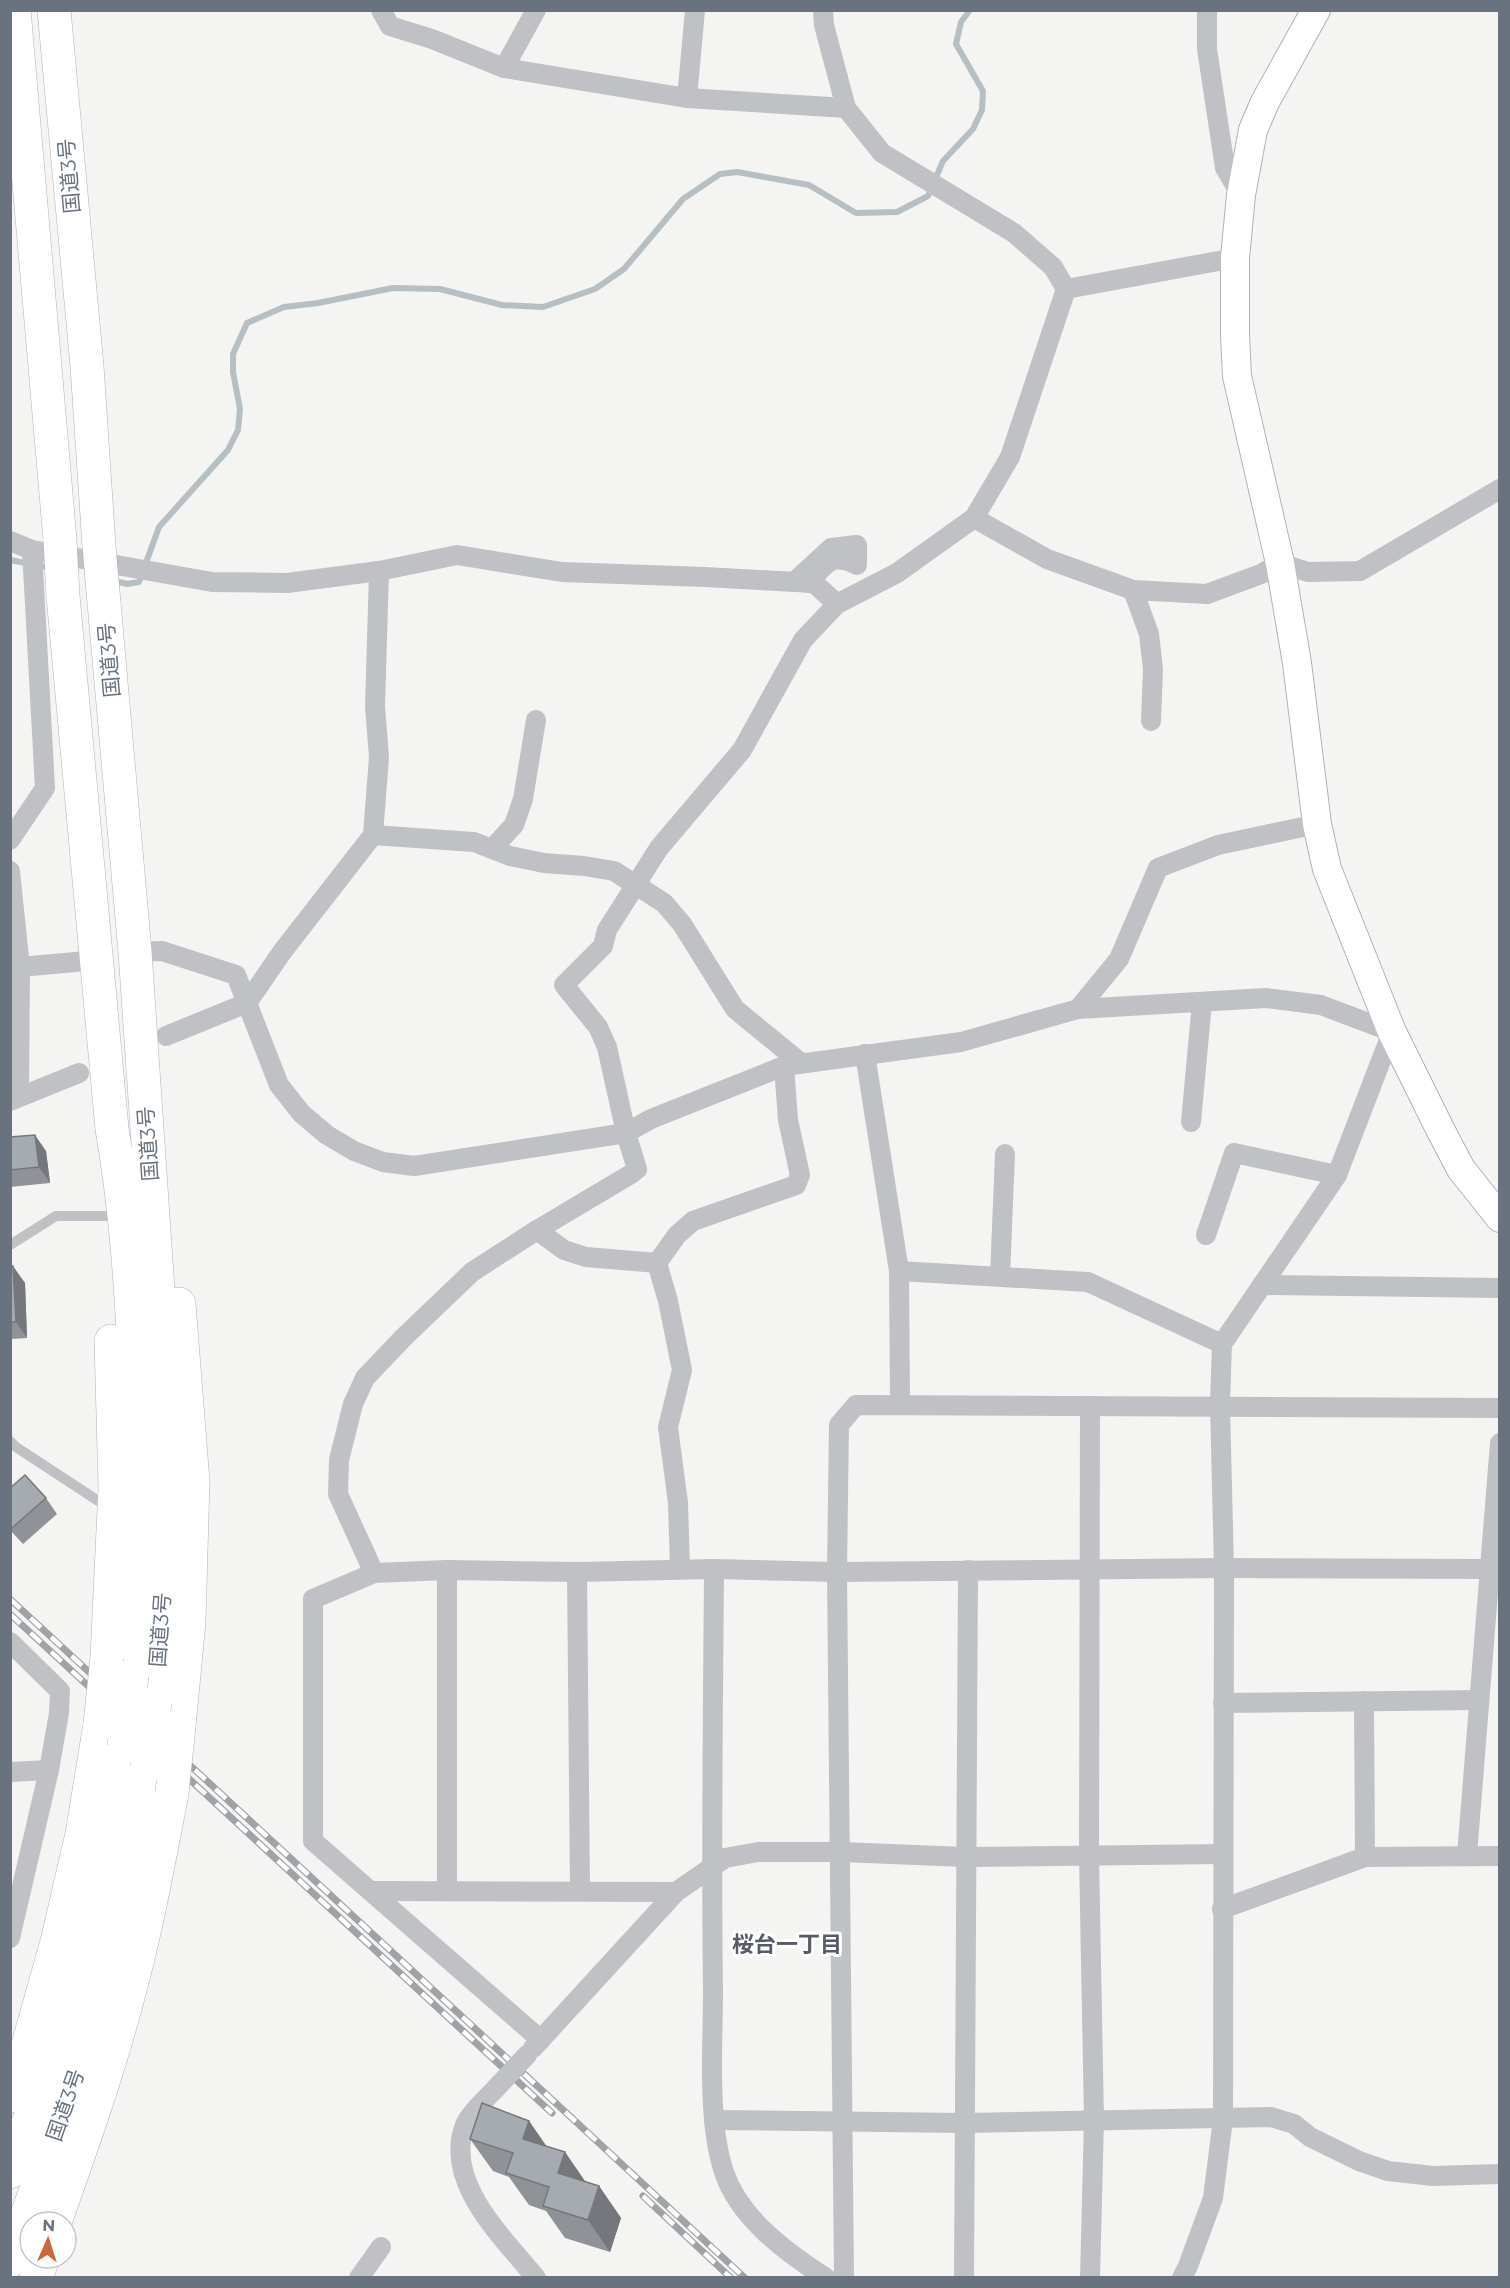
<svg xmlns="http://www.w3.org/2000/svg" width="1510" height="2288" viewBox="0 0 1510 2288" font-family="Montserrat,'Noto Sans JP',sans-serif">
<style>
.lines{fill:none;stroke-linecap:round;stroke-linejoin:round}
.stream{stroke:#b6bfc4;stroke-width:6}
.secondary-casing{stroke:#afb3b7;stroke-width:30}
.highway-casing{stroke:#b0b3b6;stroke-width:34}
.lane{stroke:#bfc1c5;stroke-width:10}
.street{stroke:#bfc1c5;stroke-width:20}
.secondary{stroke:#fff;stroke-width:28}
.highway{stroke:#fff;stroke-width:33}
.rail-casing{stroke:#9fa3a8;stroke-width:7}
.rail{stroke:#fff;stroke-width:4.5;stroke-dasharray:14;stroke-linecap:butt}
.highway-bridge-casing{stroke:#b0b3b6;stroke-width:34;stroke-linecap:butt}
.street-bridge{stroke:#bfc1c5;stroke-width:20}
.highway-bridge{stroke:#fff;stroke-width:33}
.wall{fill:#8f9398}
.shaded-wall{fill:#74787c}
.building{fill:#a6abb1;stroke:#74787c;stroke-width:1.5}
.labels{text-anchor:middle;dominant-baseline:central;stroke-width:6;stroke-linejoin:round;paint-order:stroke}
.street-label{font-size:21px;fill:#68737f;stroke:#fff}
.neighbourhood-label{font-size:22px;font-weight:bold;fill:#555c65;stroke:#fff}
</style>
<rect width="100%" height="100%" fill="#f4f5f2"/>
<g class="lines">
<g class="stream">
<path d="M10,560L51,568"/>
<path d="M111,580L127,584L139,582L159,527L228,450L238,430L240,409L233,372V354L247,323L284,307L318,303L393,288L440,289L502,305L543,307L595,289L624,269L683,199L720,174L737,172L809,185L856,213L897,212L928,196L943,161L973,129L982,110L983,91L956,44L961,22L970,10"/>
</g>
<defs>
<path id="secondary" d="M1316,10L1265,102L1253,130L1241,195L1235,258V335L1237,376L1280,563L1297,663L1317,824L1327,869L1392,1032L1440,1129L1461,1169L1500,1218"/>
<g id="highway">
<path d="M14,10L60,540"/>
<path d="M54,10L87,366L99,546"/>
<path d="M63,596L112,1129C126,1209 131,1288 135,1369C139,1471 140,1572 132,1675"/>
<path d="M104,603L135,952L158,1290L165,1469L164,1565L155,1702"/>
<path d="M179,1304L193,1481L189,1622L179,1726"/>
<path d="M107,1657L115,1488L111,1341"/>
<path d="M10,2096L24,2059L57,1942L82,1834L100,1724"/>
<path d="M10,2172C35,2104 61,2037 80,1967C100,1895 113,1821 124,1747"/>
<path d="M55,2222C82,2146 109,2070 129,1993C147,1927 159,1860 172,1793"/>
<path d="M10,2261C58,2133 100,2004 130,1870C137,1836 142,1801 147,1767"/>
<path d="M36,2278L43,2258"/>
</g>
</defs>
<use href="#secondary" class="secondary-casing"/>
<use href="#highway" class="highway-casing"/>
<g class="lane">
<path d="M10,1245L56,1216H106"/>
<path d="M10,1441L16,1447L109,1508"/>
</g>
<g class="street">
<path d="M381,10L390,26L432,39L504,68L687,98L846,108"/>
<path d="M1207,10V49L1225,168L1241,195"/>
<path d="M504,68L536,10"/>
<path d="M687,98L695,10"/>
<path d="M1066,289L1235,258"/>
<path d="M974,518L1047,559L1133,590L1207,594L1261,574L1280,563L1308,572L1360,571L1500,489"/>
<path d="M10,541L32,550L212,582L287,583L379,571L457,555L562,572L705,577L814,583L837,604"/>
<path d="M794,582L831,548L857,545V565C830,552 826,564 809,583"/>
<path d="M1133,590L1149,634L1153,669L1151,721"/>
<path d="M373,835L474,842L510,856L544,863L584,866L614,871L664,903L682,924L735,1009L801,1063"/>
<path d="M10,840L45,788L32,550"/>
<path d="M492,849L514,825L523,799L536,720"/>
<path d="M10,871L20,967L19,1096"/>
<path d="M135,952L162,951L236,975L279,1085L302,1114L327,1135L354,1151L383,1162L414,1166L626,1133L651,1119L784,1066L961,1042L1078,1009L1266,998L1321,1005L1392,1032L1337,1175L1222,1344L1220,1405L1224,1568L1223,2119L1213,2198L1188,2266L1182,2278"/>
<path d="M10,970L20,967L97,960"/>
<path d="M1078,1009L1119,959L1158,868L1218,845L1317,824"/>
<path d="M166,1036L247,1003L282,952L373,835L379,757L375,707L379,571"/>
<path d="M865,1054L899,1271L900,1405"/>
<path d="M10,1101L79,1073"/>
<path d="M1191,1122L1202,1002"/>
<path d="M537,1230L564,1250L586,1257L657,1263L668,1301L682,1370L668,1427L678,1503L680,1569"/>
<path d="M1206,1235L1234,1153L1337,1175"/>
<path d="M657,1263L677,1235L693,1221L796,1185L800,1175L788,1120L784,1066"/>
<path d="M899,1271L1088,1282L1222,1344"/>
<path d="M1000,1277L1005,1154"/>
<path d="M1262,1285L1500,1288"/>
<path d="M714,1569C713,1710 711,1851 713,1991C713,2045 707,2122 724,2172C739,2218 787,2253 826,2278"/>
<path d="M447,1570V1891"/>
<path d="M577,1572L580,1891"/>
<path d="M374,1573L338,1494L339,1460L353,1404L365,1378L403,1338L472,1272L537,1230L631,1174L637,1169L626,1133L607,1047L598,1027L564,985L603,946L607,930L659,848L742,750L803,640L837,604L897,573L974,518L1010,457L1066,289L1053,267L1014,233L882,153L846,108L824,25L823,10"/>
<path d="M10,1642L60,1691L59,1713L49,1770L10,1938"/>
<path d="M1364,1701L1365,1857"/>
<path d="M1223,1703L1479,1700"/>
<path d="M10,1772L49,1770"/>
<path d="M1467,1855L1500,1443"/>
<path d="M371,1891L676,1892"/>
<path d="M1222,1909L1365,1857L1500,1856"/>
<path d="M541,2040L313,1841V1599L374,1573L447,1570L577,1572L714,1569L837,1572L1224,1568L1490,1569"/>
<path d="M533,2048L676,1892L725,1858L758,1852H840L966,1857L1223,1854"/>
<path d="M498,2086C489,2096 469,2114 465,2125C443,2182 503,2237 536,2278"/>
<path d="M714,2120L964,2123L1271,2117L1294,2124L1310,2137L1359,2161L1388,2171L1433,2176L1500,2174"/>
<path d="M359,2278L381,2247"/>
<path d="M844,2278L837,1572L839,1425L856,1405L1500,1408"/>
<path d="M964,2278L968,1570"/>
<path d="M1090,2278L1094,2120L1089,1856L1090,1406"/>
</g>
<use href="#secondary" class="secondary"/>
<use href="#highway" class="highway"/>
<defs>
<g id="rail">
<path d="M10,1599L745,2278"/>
<path d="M10,1614L552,2113"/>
<path d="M643,2196L731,2278"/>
</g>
</defs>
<use href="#rail" class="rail-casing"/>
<use href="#rail" class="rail"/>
<defs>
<g id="highway-bridge">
<path d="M60,540L63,596"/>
<path d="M99,546L104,603"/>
<path d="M100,1724L107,1657"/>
<path d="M124,1747L132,1675"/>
<path d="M147,1767L155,1702"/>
<path d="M172,1793L179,1726"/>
</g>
</defs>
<use href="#highway-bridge" class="highway-bridge-casing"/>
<path class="street-bridge" d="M498,2086L527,2055"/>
<use href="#highway-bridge" class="highway-bridge"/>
</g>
<g class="wall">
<path d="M10,1137L46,1151L50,1183L10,1187Z"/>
<path d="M10,1266L25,1283L27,1338L10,1339Z"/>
<path d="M10,1488L46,1498L57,1514L23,1544L10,1530Z"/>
<path d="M529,2121L547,2147L565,2152L585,2182L599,2186L621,2218L610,2252L565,2238L546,2211L529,2205L509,2177L493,2171L470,2139Z"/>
</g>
<g class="shaded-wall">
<path d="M35,1135L46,1151L50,1183L39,1167Z"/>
<path d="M13,1266L25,1283L27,1338L16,1322Z"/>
<path d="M529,2121L551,2153L523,2139Z"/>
<path d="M565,2152L587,2184L558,2173Z"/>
<path d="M599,2186L621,2218L610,2252L588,2220Z"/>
</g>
<g class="building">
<path d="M35,1135L39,1167L10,1170V1137Z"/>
<path d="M10,1266H13L16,1322H10Z"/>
<path d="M25,1475L46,1498L12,1528L10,1526V1488Z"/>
<path d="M482,2103L529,2121L523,2139L565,2152L558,2173L599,2186L588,2220L543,2206L549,2187L506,2173L513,2153L470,2139Z"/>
</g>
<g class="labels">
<g class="street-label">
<text transform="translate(69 176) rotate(-95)">国道3号</text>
<text transform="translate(109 660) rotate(-95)">国道3号</text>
<text transform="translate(148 1144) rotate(-94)">国道3号</text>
<text transform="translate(160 1630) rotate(-86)">国道3号</text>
<text transform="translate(65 2105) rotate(-71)">国道3号</text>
</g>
<g class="neighbourhood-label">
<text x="787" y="1944">桜台一丁目</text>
</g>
</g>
<rect width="1510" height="2288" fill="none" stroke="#68737f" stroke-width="24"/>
<g transform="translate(48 2240) rotate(3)"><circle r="28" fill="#ffffff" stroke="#c3c7cc" stroke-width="1.5"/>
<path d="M0-4.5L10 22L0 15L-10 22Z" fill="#cb683b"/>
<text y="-9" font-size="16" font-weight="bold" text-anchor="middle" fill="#68737f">N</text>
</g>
</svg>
